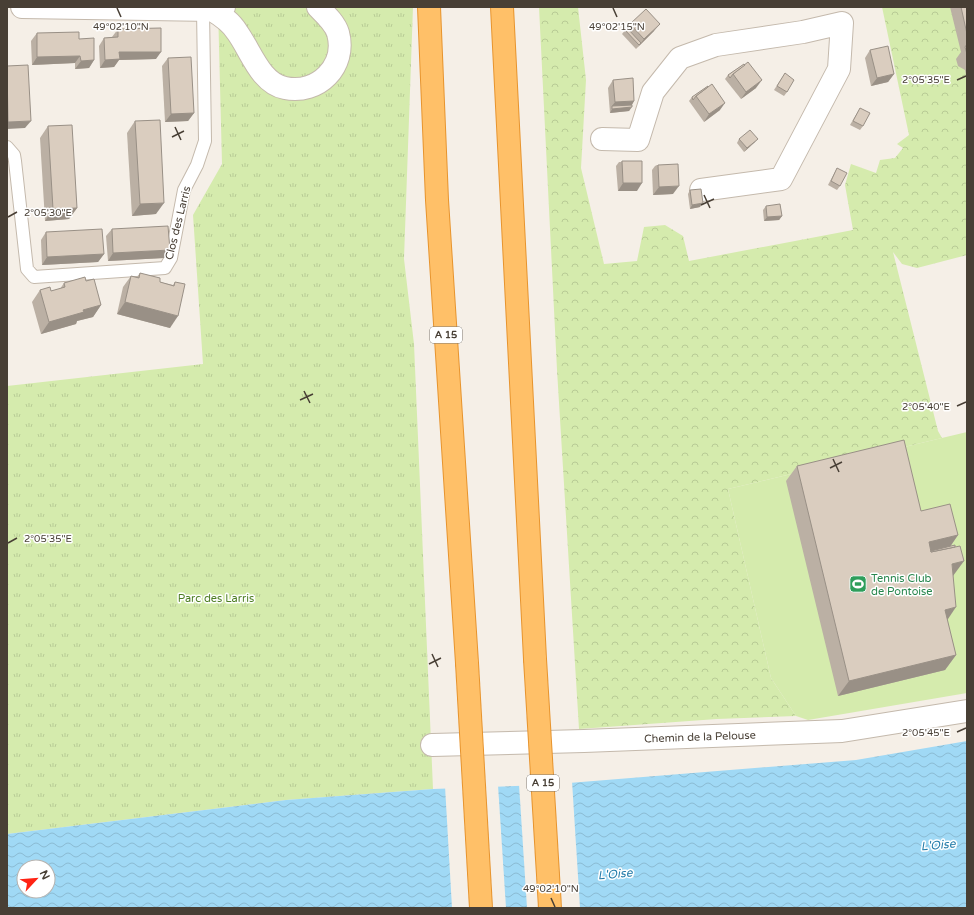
<svg xmlns="http://www.w3.org/2000/svg" width="974" height="915" viewBox="0 0 974 915" font-family="'Varela Round',sans-serif">
<style>
.forest{fill:url(#forest-crowns)}
.park{fill:url(#park-tufts)}
.pitch{fill:#d5ebad}
.water{fill:url(#water-waves);fill-rule:evenodd}
.pier{fill:#f5efe7}
.lines{fill:none;stroke-linecap:round;stroke-linejoin:round}
.lane-casing{stroke:#c4b9ac;stroke-width:14}
.street-casing{stroke:#c4b9ac;stroke-width:24}
.highway-casing{stroke:#e7942e;stroke-width:24}
.lane{stroke:#fff;stroke-width:12}
.street{stroke:#fff;stroke-width:22}
.highway{stroke:#ffc068;stroke-width:22}
.highway-bridge-casing{stroke:#e7942e;stroke-width:24;stroke-linecap:butt}
.highway-bridge{stroke:#ffc068;stroke-width:22}
.wall{fill:#bbb0a4}
.shaded-wall{fill:#999086}
.building{fill:#dacdbf;stroke:#999086}
.ticks{fill:none;stroke:#483f35;stroke-width:1.5}
.labels{text-anchor:middle;dominant-baseline:central;stroke-width:3;stroke-linejoin:round;paint-order:stroke}
.shield{fill:#fff;stroke:#7f7972;stroke-width:1}
.shield-label{font-size:10px;font-weight:bold;fill:#483f35}
.street-label{font-size:11px;fill:#483f35;stroke:#fff}
.leisure-label{font-size:11px;fill:#27864d;stroke:#fff;text-anchor:start}
.park-label{font-size:11px;fill:#4e7e24;stroke:#fff}
.water-label{font-size:12px;font-style:italic;fill:#257daa;stroke:#fff}
.ticks-label{font-size:10px;text-anchor:middle;fill:#483f35;stroke:#fff;stroke-width:3;stroke-linejoin:round;paint-order:stroke}
</style>
<defs>
<pattern id="forest-crowns" width="20" height="18" patternUnits="userSpaceOnUse"><rect width="20" height="18" fill="#d5ebad"/><path d="M2 6a3 3 0 1 1 6 0M12 15a3 3 0 1 1 6 0" fill="none" stroke="#b8cb95"/></pattern>
<pattern id="park-tufts" width="24" height="20" patternUnits="userSpaceOnUse"><rect width="24" height="20" fill="#d5ebad"/><path d="M3 7l-1-3M5 7V3M7 7l1-3M15 17l-1-3M17 17v-4M19 17l1-3" fill="none" stroke="#b8cb95"/></pattern>
<pattern id="water-waves" width="16" height="10" patternUnits="userSpaceOnUse"><rect width="16" height="10" fill="#a0d9f5"/><path d="M0 5q4-4 8 0t8 0" fill="none" stroke="#8bbbd3"/></pattern>
</defs>
<rect width="100%" height="100%" fill="#f5efe7"/>
<path class="forest" d="M539,7H578L586,80L581,168L604,264L637,261L644,227L665,225L683,236L689,261L853,230L845,185L851,164L876,173L880,160L895,158L903,148L897,144L909,135L882,7H967V255L917,268L902,264L893,252L938,431L942,438L728,489L771,678L796,716L717,719L579,729L557,370Z"/>
<path class="park" d="M218,7H413L404,259L414,344L433,789L286,800L7,834V386L203,364L193,215L222,164Z"/>
<path class="pitch" d="M967,432V693L808,720L796,716L771,678L728,489Z"/>
<path class="water" d="M967,741V908H7V834L286,800L433,789L544,785L856,760ZM24,867H48V891H24Z"/>
<g class="pier">
<path d="M572,781L580,908H527L519,784Z"/>
<path d="M498,785L506,908H452L445,786Z"/>
</g>
<g class="lines">
<defs>
<path id="lane" d="M7,147L14,155L15,161L27,269L34,277L165,268L171,258L184,190L197,165L205,141L203,10"/>
<g id="street">
<path d="M22,7L212,10"/>
<path d="M224,7L212,10C222,16 231,22 237,32C251,51 260,83 285,88C318,95 347,66 338,33C335,23 325,14 318,7"/>
<path d="M602,139L638,140L653,92L680,58L716,45L803,32L842,23L839,69L781,179L701,190"/>
<path d="M432,745L584,741L842,731L967,711"/>
</g>
<g id="highway">
<path d="M429,7L437,200L467,663"/>
<path d="M502,7L535,659"/>
</g>
</defs>
<use href="#lane" class="lane-casing"/>
<use href="#street" class="street-casing"/>
<use href="#highway" class="highway-casing"/>
<use href="#lane" class="lane"/>
<use href="#street" class="street"/>
<use href="#highway" class="highway"/>
<defs>
<g id="highway-bridge">
<path d="M535,659L550,908"/>
<path d="M467,663L481,908"/>
</g>
</defs>
<use href="#highway-bridge" class="highway-bridge-casing"/>
<use href="#highway-bridge" class="highway-bridge"/>
</g>
<g class="wall">
<path d="M950,7H967V74L966,75L965,70L958,66L956,59L961,52Z"/>
<path d="M630,24L654,31L636,49L622,34Z"/>
<path d="M118,29L156,59L119,60L114,67L100,68L99,46L104,38L112,37Z"/>
<path d="M37,33L79,39L94,60L89,68L75,69V63L32,65L31,41Z"/>
<path d="M870,50L894,74L888,82L871,86L865,58Z"/>
<path d="M168,58L194,113L188,121L165,122L162,66Z"/>
<path d="M744,64L756,88L741,99L725,79L728,75Z"/>
<path d="M785,73L787,92L784,96L774,90Z"/>
<path d="M613,80L634,101L629,111L610,113L608,88Z"/>
<path d="M708,86L720,110L704,122L689,101L692,97Z"/>
<path d="M860,108L863,126L860,130L850,125Z"/>
<path d="M135,121L156,214L132,216L127,133Z"/>
<path d="M48,126L77,208L69,219L45,221L40,138Z"/>
<path d="M739,139L755,142L744,152L737,143Z"/>
<path d="M622,161L637,191H618L616,166L619,162H621Z"/>
<path d="M657,165H658L673,194L653,195L652,170L655,166Z"/>
<path d="M837,168L840,186L837,190L828,185Z"/>
<path d="M690,190L700,207L690,209L688,194Z"/>
<path d="M766,206L782,216L779,220L764,221L763,210Z"/>
<path d="M112,229L164,258L108,261L106,236Z"/>
<path d="M46,232L104,254L98,262L42,265L41,240Z"/>
<path d="M140,273L160,282L173,285L175,282L170,328L117,314L123,287L131,276L137,277Z"/>
<path d="M86,281L101,305L93,317L77,321L76,324L41,334L32,302L40,290L51,291L60,289L64,283Z"/>
<path d="M797,466L921,511L958,535L950,547L953,575L947,620L956,655L945,670L838,696L786,481Z"/>
</g>
<g class="shaded-wall">
<path d="M660,24L654,31L638,47L644,39Z"/>
<path d="M119,52H161L156,59L119,60L114,67L100,68L105,60Z"/>
<path d="M80,56L75,63L32,65L37,57Z"/>
<path d="M94,60L89,68L75,69L81,61Z"/>
<path d="M894,74L888,82L871,86L877,78Z"/>
<path d="M762,80L756,88L741,99L746,92Z"/>
<path d="M634,101L630,108L632,107L629,111L610,113L612,109V106L615,102Z"/>
<path d="M725,103L720,110L704,122L709,114Z"/>
<path d="M194,113L188,121L165,122L171,114Z"/>
<path d="M31,121L25,128L7,129V123L8,122Z"/>
<path d="M758,139L755,142L744,152L747,148Z"/>
<path d="M623,183H642L637,191H618Z"/>
<path d="M679,186L673,194L653,195L659,187Z"/>
<path d="M164,203L156,214L132,216L140,204Z"/>
<path d="M703,203L700,207L690,209L692,205Z"/>
<path d="M77,208L69,219L45,221L53,209Z"/>
<path d="M782,216L779,220L764,221L767,217Z"/>
<path d="M170,250L164,258L108,261L113,253Z"/>
<path d="M104,254L98,262L42,265L47,257Z"/>
<path d="M125,302L178,316L170,328L117,314Z"/>
<path d="M101,305L93,317L77,321L76,324L41,334L49,322L83,310Z"/>
<path d="M958,535L947,551L922,557L929,542Z"/>
<path d="M964,561L953,576L952,564Z"/>
<path d="M956,607L946,622L945,610Z"/>
<path d="M956,655L945,670L838,696L849,681Z"/>
</g>
<g class="building">
<path d="M961,7H967V34Z"/>
<path d="M646,9L660,24L644,39L630,24Z"/>
<path d="M161,28V52H119L120,59L105,60L104,38L118,37V29Z"/>
<path d="M627,28L641,43L639,45L625,30Z"/>
<path d="M79,32V39L94,38V60L81,61L80,56L37,57V33Z"/>
<path d="M967,44V54L965,47Z"/>
<path d="M888,46L894,74L877,78L870,50Z"/>
<path d="M191,57L194,113L171,114L168,58Z"/>
<path d="M748,62L762,80L746,92L733,74Z"/>
<path d="M744,64L745,65L733,74L730,78L728,75Z"/>
<path d="M28,65L31,121L8,122L7,66Z"/>
<path d="M785,73L794,80L787,92L777,86Z"/>
<path d="M633,78L634,101L615,102L613,80Z"/>
<path d="M712,84L725,103L709,114L696,96Z"/>
<path d="M708,86V87L696,96L693,100L692,97Z"/>
<path d="M632,105V107L612,109V106Z"/>
<path d="M860,108L870,113L863,126L853,121Z"/>
<path d="M160,120L164,203L140,204L135,121Z"/>
<path d="M72,125L77,208L53,209L48,126Z"/>
<path d="M750,130L758,139L747,148L739,139Z"/>
<path d="M622,161H642V183H623Z"/>
<path d="M678,164L679,186L659,187L658,165Z"/>
<path d="M837,168L847,173L840,186L831,181Z"/>
<path d="M701,189L703,203L692,205L690,190Z"/>
<path d="M780,204L782,216L767,217L766,206Z"/>
<path d="M168,226L170,250L113,253L112,229Z"/>
<path d="M102,229L104,254L47,257L46,232Z"/>
<path d="M140,273L160,278V282L174,286L175,282L185,284L178,316L125,302L131,276L139,278Z"/>
<path d="M85,277L86,281L94,279L101,305L83,310L84,312L49,322L40,290L50,287L51,291L65,287L64,283Z"/>
<path d="M904,440L921,511L950,504L958,535L929,542L931,552L960,546L964,561L952,564L956,607L945,610L956,655L849,681L797,466Z"/>
<path d="M955,545V547L931,552V551Z"/>
</g>
<path class="ticks" d="M117,8L121,17M613,8L617,17M957,80L966,76M175,127L181,140M172,137L184,131M704,195L710,208M701,205L714,199M8,217L17,212M304,391L310,403M300,400L313,394M957,406L966,402M833,459L839,472M830,468L842,462M8,543L17,538M432,654L438,667M429,664L441,658M957,732L966,728M551,898L555,907"/>
<defs>
<symbol id="stadium-square" viewBox="-11 -11 22 22"><rect x="-9" y="-9" width="18" height="18" rx="4" fill="#2e9e5b" stroke="#fff"/><path d="M0-5a6.5 5 0 1 0 0 10a6.5 5 0 1 0 0-10ZM-3.5-1.8h7v3.6h-7Z" fill="#fff"/></symbol>
</defs>
<g fill-rule="evenodd">
<use href="#stadium-square" x="848" y="574" width="20" height="20"/>
</g>
<g class="labels">
<g class="shield">
<rect x="430" y="327" width="32" height="16" rx="3"/>
<rect x="527" y="775" width="32" height="16" rx="3"/>
</g>
<g class="shield-label">
<text x="446" y="335">A 15</text>
<text x="543" y="783">A 15</text>
</g>
<g class="street-label">
<text transform="translate(178 223) rotate(-76)">Clos des Larris</text>
<text transform="translate(700 737) rotate(-2)">Chemin de la Pelouse</text>
</g>
<g class="leisure-label">
<text x="871" y="578">Tennis Club<tspan x="871" dy="13">de Pontoise</tspan></text>
</g>
<g class="park-label">
<text x="216" y="598">Parc des Larris</text>
</g>
<g class="water-label">
<text transform="translate(938 845) rotate(-5)">L'Oise</text>
<text transform="translate(615 874) rotate(-5)">L'Oise</text>
</g>
</g>
<g class="ticks-label">
<text x="121" y="30">49°02'10"N</text>
<text x="617" y="30">49°02'15"N</text>
<text x="926" y="83">2°05'35"E</text>
<text x="48" y="216">2°05'30"E</text>
<text x="926" y="410">2°05'40"E</text>
<text x="48" y="542">2°05'35"E</text>
<text x="926" y="736">2°05'45"E</text>
<text x="551" y="892">49°02'10"N</text>
</g>
<rect width="974" height="915" fill="none" stroke="#483f35" stroke-width="16"/>
<g transform="translate(36 879) rotate(64)"><circle r="19" fill="#ffffff" stroke="#b6b2ae"/>
<path d="M0-3L7 15L0 10L-7 15Z" fill="#ff2314"/>
<text y="-6" font-size="11" font-weight="bold" text-anchor="middle" fill="#483f35">N</text>
</g>
</svg>
